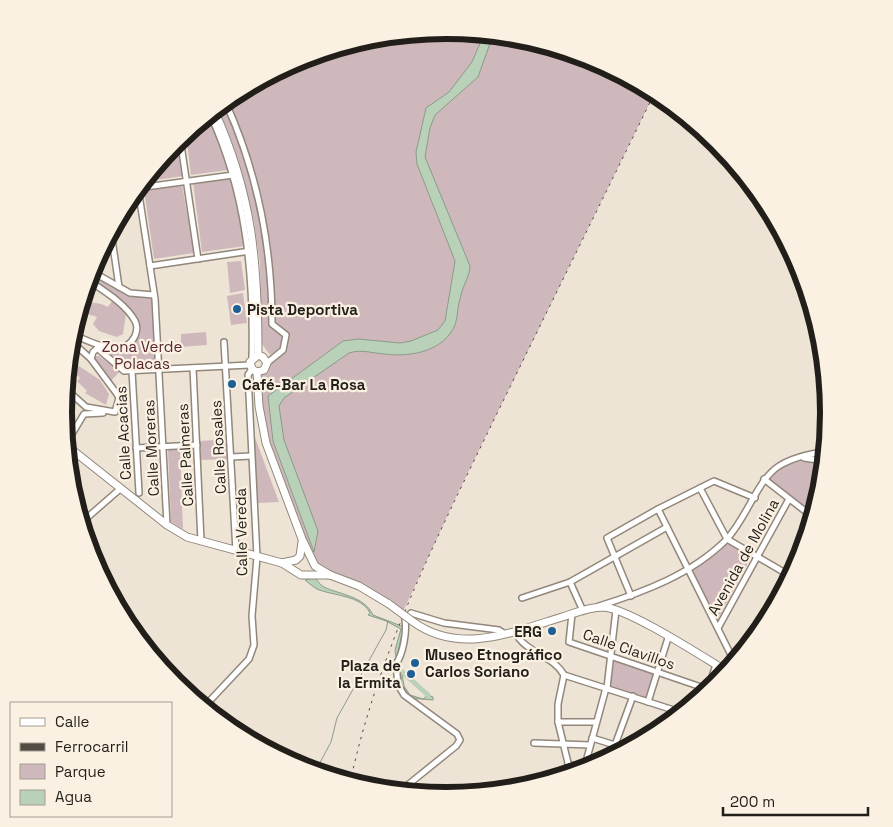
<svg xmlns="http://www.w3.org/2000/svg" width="893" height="827" viewBox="0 0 893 827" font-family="'Space Grotesk',sans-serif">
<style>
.green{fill:#cfb8bc}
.water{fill:#b8d1b8;stroke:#8b9b88}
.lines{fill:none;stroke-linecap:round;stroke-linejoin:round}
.stream{stroke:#8b9b88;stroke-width:1}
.canal{stroke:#b8d1b8;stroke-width:5}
.minor-casing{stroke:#91877b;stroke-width:8}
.secondary-casing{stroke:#91877b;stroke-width:9}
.minor{stroke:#fff;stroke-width:5}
.secondary{stroke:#fff;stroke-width:7}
.rail{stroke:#514b44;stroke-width:1;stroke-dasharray:2.5 5;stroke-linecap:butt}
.secondary-bridge-casing{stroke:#91877b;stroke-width:9;stroke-linecap:butt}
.secondary-bridge{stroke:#fff;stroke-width:7}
.poi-dot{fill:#1e5f95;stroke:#fbf1e3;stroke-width:2}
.labels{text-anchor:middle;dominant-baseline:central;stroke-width:4.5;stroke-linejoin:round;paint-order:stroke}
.poi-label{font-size:15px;font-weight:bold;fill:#221e19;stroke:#fbf1e3;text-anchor:start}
.park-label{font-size:15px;fill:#552530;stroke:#fbf1e3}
.street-label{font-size:15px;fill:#221e19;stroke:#fbf1e3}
.rim{fill:none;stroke:#221e19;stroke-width:6}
</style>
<rect width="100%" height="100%" fill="#eee4d6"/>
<g class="green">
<path d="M447,30L522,37L594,59L655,92L455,499L402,614L388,603L316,566L269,453L257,372L283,350L286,335L273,327L271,276L254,176L225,101L234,94L300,59L372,37Z"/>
<path d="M223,103C230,119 239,136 244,153C263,207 270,266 270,323L272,328L283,335V347L270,355L262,344L260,264L254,222L236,155L217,108Z"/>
<path d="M208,116L228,170L191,175L186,134Z"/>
<path d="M178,140L183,176L143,182L176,142Z"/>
<path d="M230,177L245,246L202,252L193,182Z"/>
<path d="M182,184L194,253L154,259L144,190Z"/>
<path d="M241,261L245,290L230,293L227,262Z"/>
<path d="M91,271L130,293L154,295L160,369L124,371L97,348L124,347L138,328L128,312L88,280Z"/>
<path d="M243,293L247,323L231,325L227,296Z"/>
<path d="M82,299C91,304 100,302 108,307L112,301L126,314L123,334L117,337L99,331L93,324L97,317L84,313L76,319Z"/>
<path d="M206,332L207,345L181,347V334Z"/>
<path d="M69,354L73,359V365L77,368L79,366L100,380L109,394L106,405L85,393L87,391L77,381L80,378L73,371L68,373Z"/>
<path d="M94,356H99L120,371L111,381L94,361Z"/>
<path d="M253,435H254L279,502L257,503Z"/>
<path d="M227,439L228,459L201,460L200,441Z"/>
<path d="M168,450H180L183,529L171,522Z"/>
<path d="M797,461L825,464L823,489L814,515L769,479L781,468Z"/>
<path d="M727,543L751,557L718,619L692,571L719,552Z"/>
<path d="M615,658L654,672L646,698L609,687Z"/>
</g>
<g class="water">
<path d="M484,34L493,35L478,77L435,115L430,128L425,157L470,266C470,276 462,287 460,299C457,308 458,321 453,329C440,353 407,357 384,354C371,353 361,349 349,353L284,398L279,406L284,440L318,531L314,552L273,441L268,396L343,341L358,339L400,343L411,341L438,330L445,321L455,261L417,164L416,152L426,108L449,92L472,62Z"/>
<path d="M315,578C318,581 320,585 324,587C341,595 364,596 373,615L404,627L398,651L404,686L410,695L423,699L428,695L433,697V700L410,698L400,682L395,650L401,629L386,621L368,615L370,613C361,595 333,596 317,589C313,587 309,583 305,580Z"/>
</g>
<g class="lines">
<path class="stream" d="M315,772L331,742L337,718L386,630L388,621"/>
<path class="canal" d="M399,669L428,695"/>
<defs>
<g id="minor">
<path d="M225,101C258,173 272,246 272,324L286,335L283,350L267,363"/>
<path d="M210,114C246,192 254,273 252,358"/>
<path d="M180,138L198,259"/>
<path d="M138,188L155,299L167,525"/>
<path d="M138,188L233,175"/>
<path d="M111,232L119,287"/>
<path d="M150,266L250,251"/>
<path d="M91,271L130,293L154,295"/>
<path d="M72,334C89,341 123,361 135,336C137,331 138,326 135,321C126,304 104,291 88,280"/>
<path d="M70,340L91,359"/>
<path d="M224,342L236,551"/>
<path d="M97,348L124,371L250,365"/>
<path d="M193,368L201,541"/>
<path d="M132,371L139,493"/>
<path d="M65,388L86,407L115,412L119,398L117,394L91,359L93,352L99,347"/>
<path d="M66,444L84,414L103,413"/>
<path d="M136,448L197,445"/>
<path d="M231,457L251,456"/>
<path d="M804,458L825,461"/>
<path d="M764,479L814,518"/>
<path d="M700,488L727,539L792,577"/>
<path d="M658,509L735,663"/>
<path d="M81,523L120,489"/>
<path d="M103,581L190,697"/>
<path d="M570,582L583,611"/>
<path d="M631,596L607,538L658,509L714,481L755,498"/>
<path d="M522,598L570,582L667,527"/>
<path d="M599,606C644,592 692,574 726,540C747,518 757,480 779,466C793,457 811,454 826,451"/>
<path d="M572,614L569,642L707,689"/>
<path d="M718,628L789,499"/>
<path d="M515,632C525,653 553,655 564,675L558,704V722L571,775"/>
<path d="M564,675L683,713"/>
<path d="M607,688L616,610"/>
<path d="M706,694L716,665"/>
<path d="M648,702L668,638"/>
<path d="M203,708L249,659L254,645L252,616L257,557L248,375L252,369"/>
<path d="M558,722H596"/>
<path d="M592,738L628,749"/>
<path d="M534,743L590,745"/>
<path d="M615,745L633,696"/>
<path d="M568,764L586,770"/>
<path d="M584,769L606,688"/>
<path d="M399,792L456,746L460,740L457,734L404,695L398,685L396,664C403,654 407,632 405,620L411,613L444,623L499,630L505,634"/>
</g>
<g id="secondary">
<path d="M214,110C253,196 258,263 258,355"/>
<path d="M257,372L259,406L266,443L302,539L315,566L330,575L359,586L389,604"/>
<path d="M257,372L264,370L267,363L263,357L258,355"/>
<path d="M257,372L252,369L250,362L258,355"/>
<path d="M66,445L167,525L187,537L282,563L301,575H330"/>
<path d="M282,563L296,560L300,556L302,542"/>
<path d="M412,621C459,656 513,632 562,617C575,613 589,607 603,607C628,608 703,657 728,672"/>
</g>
</defs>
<use href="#minor" class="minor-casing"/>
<use href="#secondary" class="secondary-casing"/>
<use href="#minor" class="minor"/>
<use href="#secondary" class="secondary"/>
<path class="rail" d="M350,783C377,657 433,545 489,430C544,317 600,205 655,92"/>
<defs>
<path id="secondary-bridge" d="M389,604L412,621"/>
</defs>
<use href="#secondary-bridge" class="secondary-bridge-casing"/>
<use href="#secondary-bridge" class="secondary-bridge"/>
</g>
<g class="poi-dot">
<circle cx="237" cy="309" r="5"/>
<circle cx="232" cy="384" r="5"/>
<circle cx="552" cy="631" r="5"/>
<circle cx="415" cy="663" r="5"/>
<circle cx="411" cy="674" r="5"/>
</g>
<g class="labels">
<g class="poi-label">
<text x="247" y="309">Pista Deportiva</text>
<text x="242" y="384">Café-Bar La Rosa</text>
<text x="542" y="631" text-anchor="end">ERG</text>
<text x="425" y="654">Museo Etnográfico<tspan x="425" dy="17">Carlos Soriano</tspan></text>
<text x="401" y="665" text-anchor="end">Plaza de<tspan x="401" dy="17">la Ermita</tspan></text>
</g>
<g class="park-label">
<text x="142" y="346">Zona Verde<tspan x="142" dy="17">Polacas</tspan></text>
</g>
<g class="street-label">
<text transform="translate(123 433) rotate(-93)">Calle Acacias</text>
<text transform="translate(218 447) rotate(-93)">Calle Rosales</text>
<text transform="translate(151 448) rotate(-93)">Calle Moreras</text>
<text transform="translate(185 455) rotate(-93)">Calle Palmeras</text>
<text transform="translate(241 532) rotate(-91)">Calle Vereda</text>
<text transform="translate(743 557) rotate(-61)">Avenida de Molina</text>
<text transform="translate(629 649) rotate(19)">Calle Clavillos</text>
</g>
</g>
<path d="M0 0H893V827H0ZM72 413a374 374 0 1 1 748 0a374 374 0 1 1-748 0Z" fill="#fbf1e3" fill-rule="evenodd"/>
<path class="rim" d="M72 413a374 374 0 1 1 748 0a374 374 0 1 1-748 0Z"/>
<rect x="10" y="702" width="162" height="115" fill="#fbf1e3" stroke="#a49d92"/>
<rect x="20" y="718" width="25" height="8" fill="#ffffff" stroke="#a49d92"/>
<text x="55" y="727" font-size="15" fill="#221e19">Calle</text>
<rect x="20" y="743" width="25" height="8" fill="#514b44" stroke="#a49d92"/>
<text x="55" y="752" font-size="15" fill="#221e19">Ferrocarril</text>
<rect x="20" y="764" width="25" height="15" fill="#cfb8bc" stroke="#a49d92"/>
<text x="55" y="777" font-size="15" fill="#221e19">Parque</text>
<rect x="20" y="790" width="25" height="15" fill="#b8d1b8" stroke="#a49d92"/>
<text x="55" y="802" font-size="15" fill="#221e19">Agua</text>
<path d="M723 807v8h145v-8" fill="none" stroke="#221e19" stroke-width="2.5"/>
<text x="730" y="807" font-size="15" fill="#221e19" stroke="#fbf1e3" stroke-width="4" paint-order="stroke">200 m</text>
</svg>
